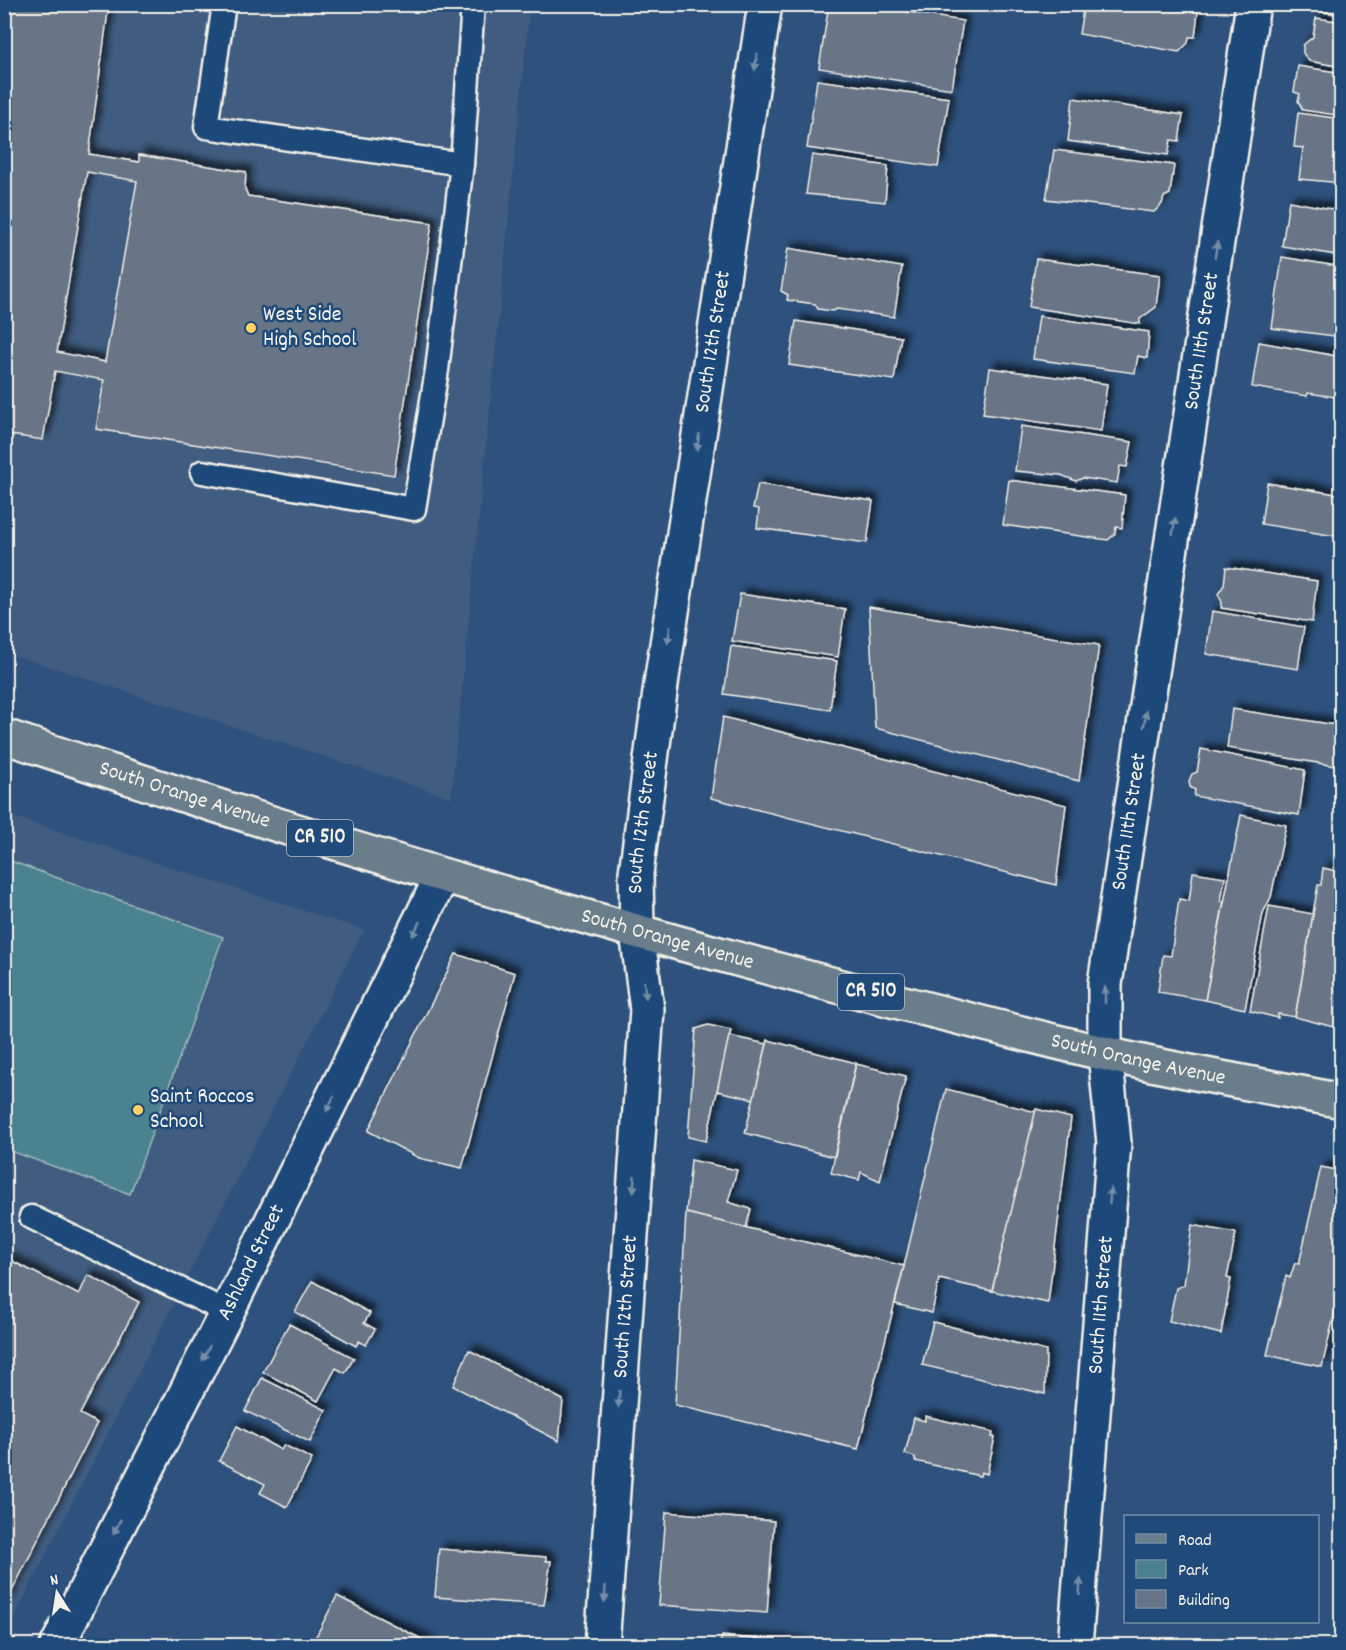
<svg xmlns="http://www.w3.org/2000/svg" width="1346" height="1650" viewBox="0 0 1346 1650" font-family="Dekko,sans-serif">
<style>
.built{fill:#3f5c80}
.green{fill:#4c8290;stroke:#a0babc;stroke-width:1.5}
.building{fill:#687487;stroke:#f4f1e8;stroke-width:1.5;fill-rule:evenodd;filter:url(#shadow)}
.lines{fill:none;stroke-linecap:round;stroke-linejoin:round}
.service-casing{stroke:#f4f1e8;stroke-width:27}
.minor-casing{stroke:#f4f1e8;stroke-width:38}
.tertiary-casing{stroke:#f4f1e8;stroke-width:38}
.primary-casing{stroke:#f4f1e8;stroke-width:38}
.service{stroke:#1f4a7a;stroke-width:22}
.minor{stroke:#1f4a7a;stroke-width:33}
.tertiary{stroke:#1f4a7a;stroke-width:33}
.primary{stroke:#6b7d8b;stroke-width:33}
.oneway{fill:#748da6}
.poi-dot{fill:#ffd166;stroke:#1f4a7a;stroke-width:2}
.labels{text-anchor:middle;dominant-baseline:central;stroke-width:5;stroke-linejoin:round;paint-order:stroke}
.shield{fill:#1f4a7a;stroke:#b4bfc7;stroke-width:1.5}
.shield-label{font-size:21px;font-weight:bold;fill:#f4f1e8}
.poi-label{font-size:22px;fill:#f4f1e8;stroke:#1f4a7a;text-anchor:start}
.street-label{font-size:22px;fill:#f4f1e8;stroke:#1f4a7a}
</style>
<defs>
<filter id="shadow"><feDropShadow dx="5.5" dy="-5.5" stdDeviation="3" flood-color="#0009"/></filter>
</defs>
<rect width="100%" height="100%" fill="#2e527d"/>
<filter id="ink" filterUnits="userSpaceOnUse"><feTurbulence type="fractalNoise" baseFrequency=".0167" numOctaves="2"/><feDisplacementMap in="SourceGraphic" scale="12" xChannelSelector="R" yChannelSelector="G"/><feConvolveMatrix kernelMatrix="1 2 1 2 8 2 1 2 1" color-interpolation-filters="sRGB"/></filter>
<g filter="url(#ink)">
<g class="built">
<path d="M5,5H530L451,798L5,652Z"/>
<path d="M5,814L364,930L5,1635Z"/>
</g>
<path class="green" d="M5,859L223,937L130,1194L5,1149Z"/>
<g class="building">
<path d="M4,4H109L89,154L139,162V155L246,172L245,189L248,196L432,223L394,475L96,429L104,380L55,371L43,440L4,434ZM87,172L137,181L105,362L57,352Z"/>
<path d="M829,4H861L963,21L952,89L819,68Z"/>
<path d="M909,4H945L944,10Z"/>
<path d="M1084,4H1199L1195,37H1189L1188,43L1179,52L1079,34Z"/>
<path d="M1310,4H1342V15L1308,10Z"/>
<path d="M1316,18L1342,22V67L1309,61L1303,53V45L1313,37Z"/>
<path d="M1298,66L1342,73V116L1303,110L1298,101L1300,94L1294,92Z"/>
<path d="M817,80L949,98L938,167L807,148Z"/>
<path d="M1073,98L1183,115L1179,141L1171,140L1168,155L1068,141Z"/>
<path d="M1298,113L1342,119V183L1299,179L1303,148L1294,147Z"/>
<path d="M1054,150L1174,165L1170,194L1164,197L1162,204L1154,212L1046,199Z"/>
<path d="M812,155L888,166L885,202L806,194Z"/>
<path d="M1289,201L1342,211V256L1282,246Z"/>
<path d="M788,248L902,267L894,317L837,309L833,311L818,309L815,304L787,300L788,295L781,291Z"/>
<path d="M1282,257L1342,267V337L1272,328Z"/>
<path d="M1036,259L1160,275L1156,307L1140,319V324L1029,307Z"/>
<path d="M1039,316L1149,332L1147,358L1138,356L1135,373L1033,359Z"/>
<path d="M796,321L901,337L894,380L789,365Z"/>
<path d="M1259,342L1342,357V398L1308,393L1307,396L1252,387Z"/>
<path d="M990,368L1107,384L1101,431L983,414Z"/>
<path d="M1021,426L1132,442L1127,467L1120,466L1117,483L1083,478L1076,481L1061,475L1015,471Z"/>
<path d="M1009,480L1125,495L1122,528L1116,527L1115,534L1108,540L1003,525Z"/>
<path d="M1267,483L1342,495V537L1261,524Z"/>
<path d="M758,484L873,501L867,543L757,528L759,509L753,508Z"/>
<path d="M1226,567L1317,581L1312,622L1221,608L1222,602L1218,594L1224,585Z"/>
<path d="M740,594L845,609L838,657L732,641Z"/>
<path d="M869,607L1099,645L1079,781L875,728Z"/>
<path d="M1212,611L1304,627L1298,669L1206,654Z"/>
<path d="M731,646L837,661L830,710L724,694Z"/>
<path d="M1232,709L1342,726V767L1227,748Z"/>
<path d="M723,717L1066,805L1056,885L711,798Z"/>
<path d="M1201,749L1305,770L1299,815L1194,796L1195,790L1190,787L1189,781L1192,774L1197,772Z"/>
<path d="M1241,815L1286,825L1271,897L1263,913L1245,1009L1205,1000Z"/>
<path d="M1341,841L1342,1016L1338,1028L1295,1017L1318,885H1321L1323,868L1336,871Z"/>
<path d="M1193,872L1225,877L1221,901H1224L1205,1000L1158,992L1163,955L1171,956L1179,899L1189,901Z"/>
<path d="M1269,906L1313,914L1295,1017L1278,1014V1018L1250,1011Z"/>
<path d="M456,954L515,973L462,1168L419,1158L368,1131Z"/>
<path d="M708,1025L731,1030L706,1141L688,1137L696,1029Z"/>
<path d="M729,1036L767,1044L754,1099L717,1091Z"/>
<path d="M768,1040L856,1063L834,1157L745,1133Z"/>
<path d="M856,1064L906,1076L880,1181L861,1172L859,1180L831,1173Z"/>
<path d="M946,1089L1036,1112L992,1291L939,1279L932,1313L895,1304Z"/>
<path d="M1036,1109L1071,1118L1048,1303L992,1291Z"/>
<path d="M691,1160L737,1170L728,1202L751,1209L746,1228L686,1213Z"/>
<path d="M1321,1167L1342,1171V1282L1322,1367L1267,1355L1286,1276L1290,1278L1295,1263L1299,1264Z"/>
<path d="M686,1213L904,1266L858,1449L675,1405Z"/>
<path d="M1192,1225L1236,1233L1227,1278L1231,1279L1221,1334L1169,1321L1176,1288L1184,1285Z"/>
<path d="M4,1257L79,1295L88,1275L139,1302L80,1414L97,1423L4,1607Z"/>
<path d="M312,1281L370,1313L364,1323L375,1329L366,1345L359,1341L356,1346L295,1312Z"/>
<path d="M933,1322L1046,1351L1045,1394L922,1365Z"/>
<path d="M289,1324L354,1358L345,1373L336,1368L318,1401L263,1372Z"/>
<path d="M469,1350L563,1400L559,1441L453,1386Z"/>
<path d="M262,1378L326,1410L310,1442L245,1411Z"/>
<path d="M925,1416L993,1432L992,1437H995L987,1474L981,1472L980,1476L915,1461V1457L905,1454L914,1418L925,1421Z"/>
<path d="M237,1426L281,1450L284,1445L312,1459L287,1507L260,1493L265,1484L219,1461Z"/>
<path d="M666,1512L774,1521L767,1613L659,1605Z"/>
<path d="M439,1549L546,1557V1561H551L544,1605L435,1597Z"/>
<path d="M337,1596L435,1646H311Z"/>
<path d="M722,1636L799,1643L801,1646H719Z"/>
</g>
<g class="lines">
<defs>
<g id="service">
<path d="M224,4L206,127L462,164"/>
<path d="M202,472L414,509L437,370L462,164L473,4"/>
<path d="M31,1217L227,1312"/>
</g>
<g id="minor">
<path id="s1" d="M57,1646L227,1312L442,876"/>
</g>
<g id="tertiary">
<path id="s2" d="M602,1646L647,1010L637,931L636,873L662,677L765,4"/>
<path id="s3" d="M1075,1646L1114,1143L1105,1053V984L1253,4"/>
</g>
<g id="primary">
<path id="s4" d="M4,736C365,858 732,963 1102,1053C1181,1072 1262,1085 1342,1101"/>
</g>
</defs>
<use href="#service" class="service-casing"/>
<use href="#minor" class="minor-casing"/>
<use href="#tertiary" class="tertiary-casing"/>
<use href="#primary" class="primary-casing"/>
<use href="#service" class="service"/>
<use href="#minor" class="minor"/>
<use href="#tertiary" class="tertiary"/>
<use href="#primary" class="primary"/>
</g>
<defs><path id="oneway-solid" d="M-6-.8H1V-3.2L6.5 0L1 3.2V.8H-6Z" transform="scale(1.5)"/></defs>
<g class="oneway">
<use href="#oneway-solid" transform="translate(756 62) rotate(99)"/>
<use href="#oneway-solid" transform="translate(1216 250) rotate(-81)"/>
<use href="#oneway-solid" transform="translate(698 442) rotate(99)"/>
<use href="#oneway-solid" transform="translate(1174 526) rotate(-81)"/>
<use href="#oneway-solid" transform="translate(669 635) rotate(99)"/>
<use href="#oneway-solid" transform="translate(1145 719) rotate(-81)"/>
<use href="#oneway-solid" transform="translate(416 929) rotate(116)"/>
<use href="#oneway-solid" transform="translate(645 990) rotate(83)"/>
<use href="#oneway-solid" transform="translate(1105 995) rotate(-90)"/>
<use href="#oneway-solid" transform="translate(330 1104) rotate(116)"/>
<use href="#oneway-solid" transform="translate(634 1184) rotate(94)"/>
<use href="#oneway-solid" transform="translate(1110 1196) rotate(-86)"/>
<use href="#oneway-solid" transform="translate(206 1353) rotate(117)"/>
<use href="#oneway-solid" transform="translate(619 1399) rotate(94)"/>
<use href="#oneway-solid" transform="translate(117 1527) rotate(117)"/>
<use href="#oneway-solid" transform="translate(1080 1587) rotate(-86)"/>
<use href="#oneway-solid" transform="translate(605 1594) rotate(94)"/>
</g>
</g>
<g class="poi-dot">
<circle cx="251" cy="328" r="6"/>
<circle cx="138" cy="1110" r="6"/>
</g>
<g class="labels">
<g class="shield">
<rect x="287" y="820" width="66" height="36" rx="4.5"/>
<rect x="838" y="974" width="66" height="36" rx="4.5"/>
</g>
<g class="shield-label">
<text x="320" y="838">CR 510</text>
<text x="871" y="992">CR 510</text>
</g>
<g class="poi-label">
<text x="263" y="315">West Side<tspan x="263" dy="25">High School</tspan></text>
<text x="150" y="1097">Saint Roccos<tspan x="150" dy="25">School</tspan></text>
</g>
<g class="street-label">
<text stroke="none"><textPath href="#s2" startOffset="1312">South 12th Street</textPath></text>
<text stroke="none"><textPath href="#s3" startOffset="1314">South 11th Street</textPath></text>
<text stroke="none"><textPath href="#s4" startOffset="190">South Orange Avenue</textPath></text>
<text stroke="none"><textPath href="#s2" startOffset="826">South 12th Street</textPath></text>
<text stroke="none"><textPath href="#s3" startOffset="828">South 11th Street</textPath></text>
<text stroke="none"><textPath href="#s4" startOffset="694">South Orange Avenue</textPath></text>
<text stroke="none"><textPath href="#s4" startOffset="1180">South Orange Avenue</textPath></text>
<text stroke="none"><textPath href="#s1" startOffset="430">Ashland Street</textPath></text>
<text stroke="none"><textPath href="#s2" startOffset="340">South 12th Street</textPath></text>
<text stroke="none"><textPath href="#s3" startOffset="342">South 11th Street</textPath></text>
</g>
</g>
<rect width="1346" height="1650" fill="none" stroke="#1f4a7a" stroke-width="24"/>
<rect x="12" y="12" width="1322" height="1626" fill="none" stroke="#f4f1e8" stroke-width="2" filter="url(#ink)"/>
<rect x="1124" y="1515" width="195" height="108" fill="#1f4a7a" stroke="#748da6" stroke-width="1.5"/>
<rect x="1136" y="1534" width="30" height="9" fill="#6b7d8b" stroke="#748da6" stroke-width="1.5"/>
<text x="1178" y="1545" font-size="18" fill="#f4f1e8">Road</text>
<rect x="1136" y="1560" width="30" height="18" fill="#4c8290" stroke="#748da6" stroke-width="1.5"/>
<text x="1178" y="1575" font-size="18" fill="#f4f1e8">Park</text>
<rect x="1136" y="1590" width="30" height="18" fill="#687487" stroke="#748da6" stroke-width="1.5"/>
<text x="1178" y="1605" font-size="18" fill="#f4f1e8">Building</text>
<g transform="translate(57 1593) rotate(348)" stroke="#1f4a7a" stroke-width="4.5" paint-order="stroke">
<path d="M0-4.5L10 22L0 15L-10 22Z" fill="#f4f1e8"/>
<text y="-9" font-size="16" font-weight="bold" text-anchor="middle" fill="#f4f1e8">N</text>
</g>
</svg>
